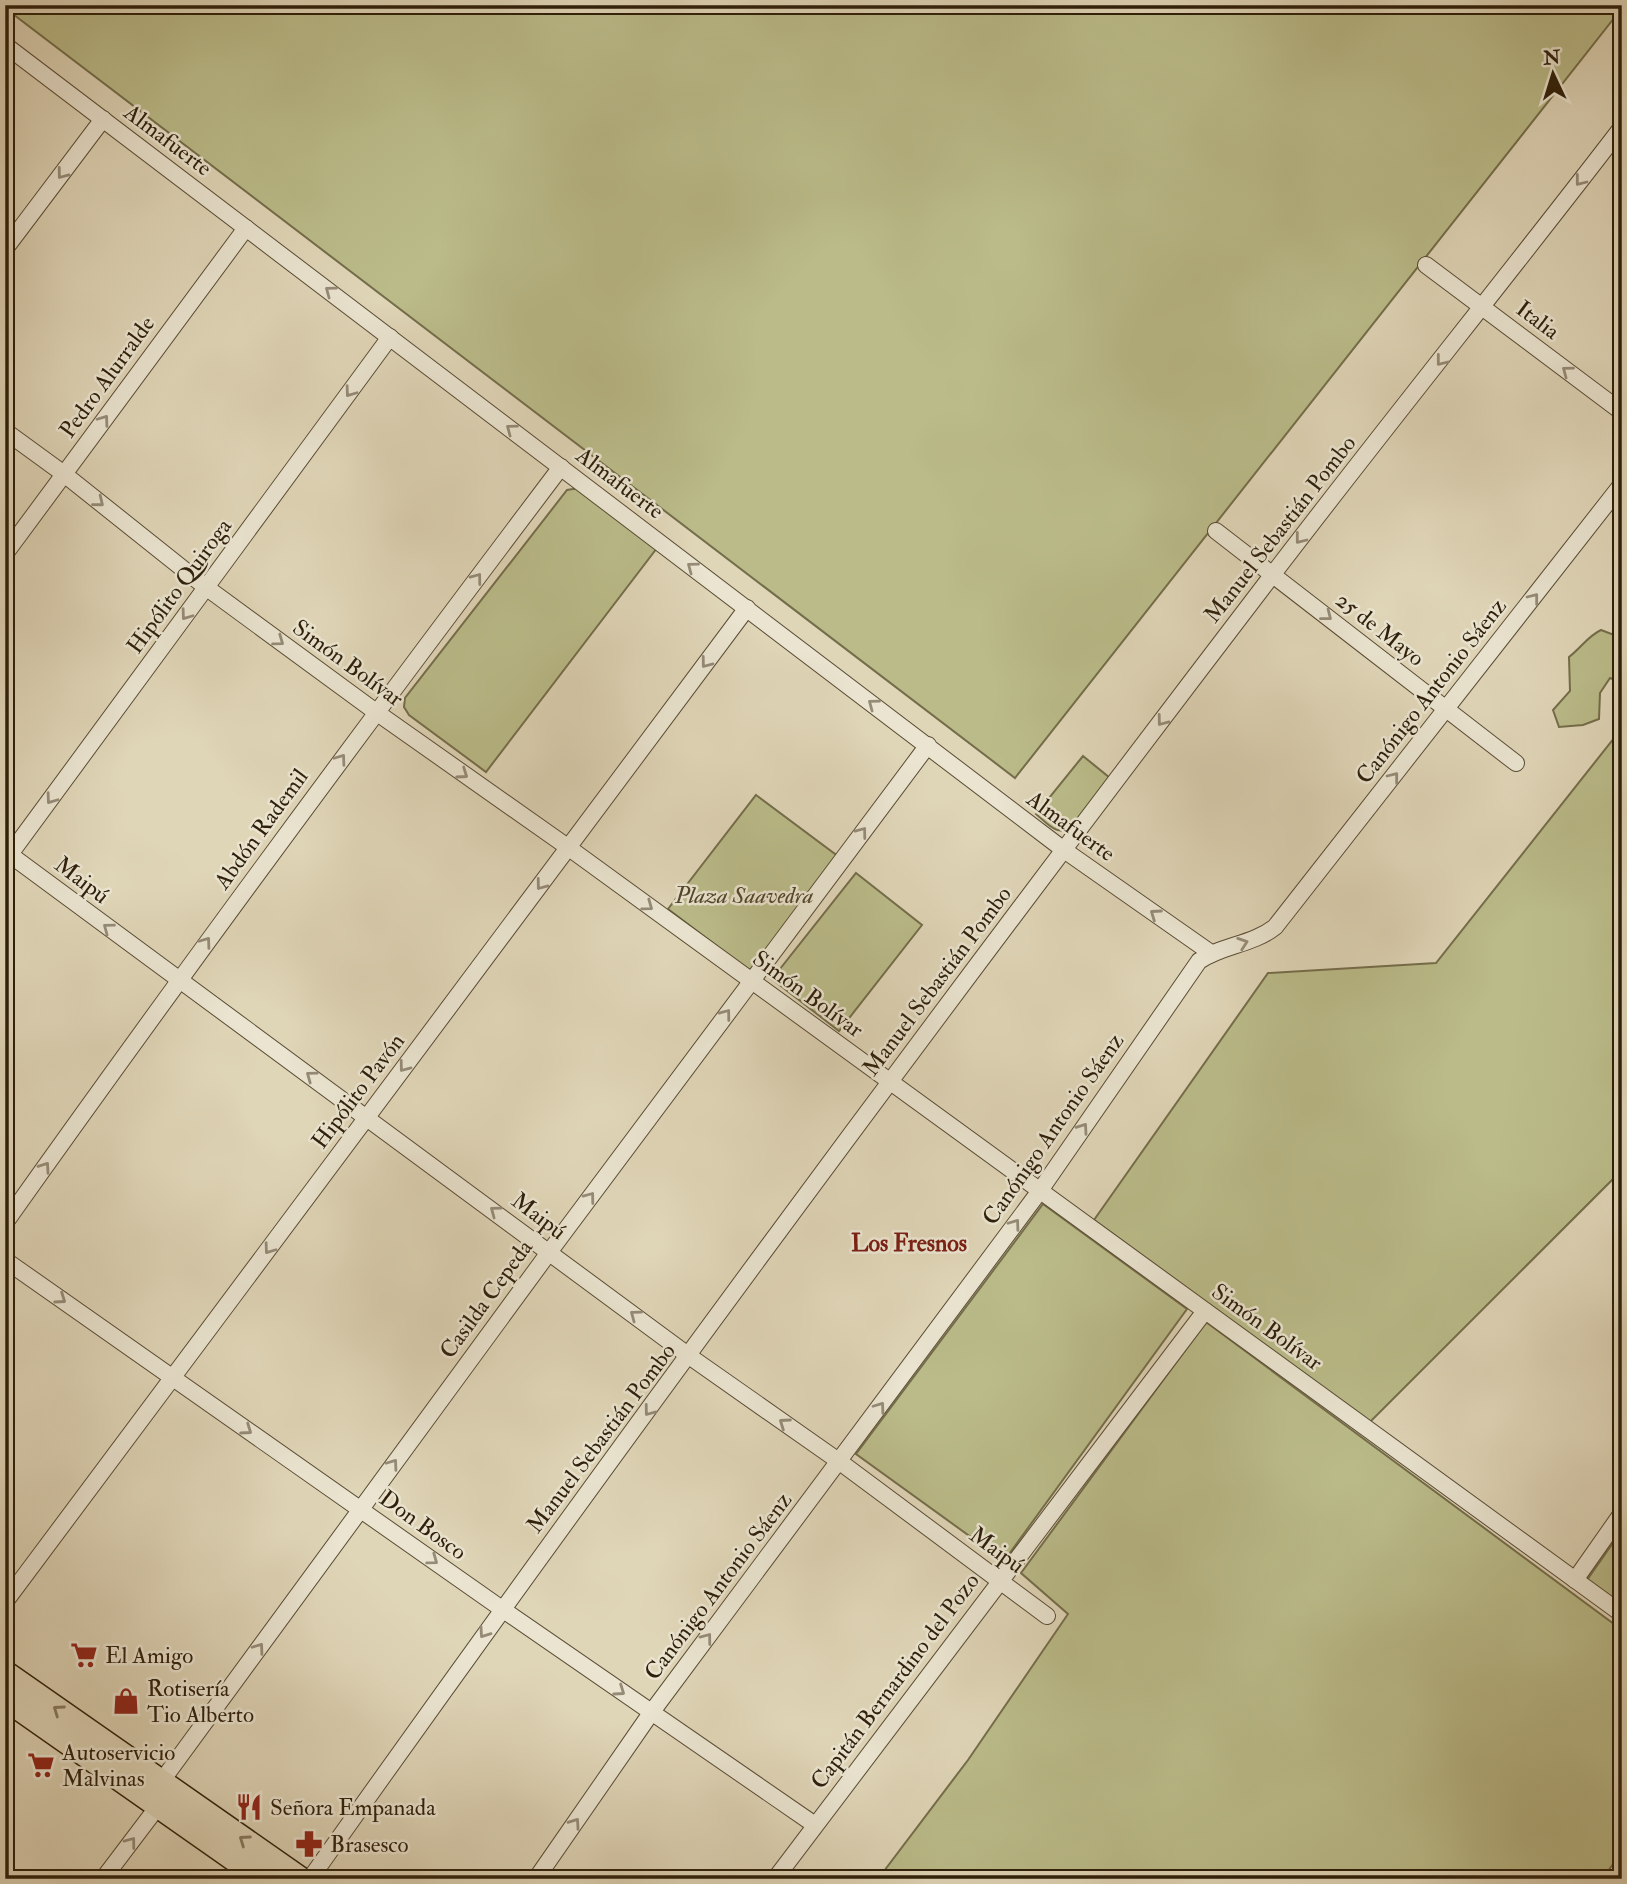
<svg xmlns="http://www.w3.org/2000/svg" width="1627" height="1884" viewBox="0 0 1627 1884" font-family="'IM FELL Double Pica',serif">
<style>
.green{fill:#babb89;stroke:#746d4a;stroke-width:2}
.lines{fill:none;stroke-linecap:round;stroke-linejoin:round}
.minor-casing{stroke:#5a4c35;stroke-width:18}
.primary-casing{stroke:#2e1f0a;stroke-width:27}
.minor{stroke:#eae4d0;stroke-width:16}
.primary{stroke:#dfd5b7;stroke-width:24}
.oneway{stroke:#958b77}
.oneway2{stroke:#867a60}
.labels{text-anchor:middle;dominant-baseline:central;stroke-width:5;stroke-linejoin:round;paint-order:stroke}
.street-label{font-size:23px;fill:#2e1f0a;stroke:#eae4d0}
.park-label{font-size:23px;font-style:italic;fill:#51462a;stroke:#eae4d0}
.poi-label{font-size:23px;fill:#2e1f0a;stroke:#eae4d0;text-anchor:start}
.neighbourhood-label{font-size:24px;font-weight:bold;fill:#7a1f14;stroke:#eae4d0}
</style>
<rect width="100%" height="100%" fill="#dfd5b7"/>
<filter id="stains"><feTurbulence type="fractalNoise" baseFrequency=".00286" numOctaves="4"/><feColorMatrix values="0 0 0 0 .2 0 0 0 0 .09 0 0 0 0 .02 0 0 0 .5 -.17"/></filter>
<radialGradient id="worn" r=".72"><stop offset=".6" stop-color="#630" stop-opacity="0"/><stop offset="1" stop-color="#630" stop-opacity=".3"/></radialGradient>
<g class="green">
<path d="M5,5H1622V8L1015,778L5,8Z"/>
<path d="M573,489H579L657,548L486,772L409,715L404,707L405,698L567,490Z"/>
<path d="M1601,630L1614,635L1622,633V701L1618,703L1616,690L1618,681L1610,678L1600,693L1599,719L1583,725L1559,727L1553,710L1570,691L1569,657C1581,648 1588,636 1601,630Z"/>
<path d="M1622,728V1170L1370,1422L1094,1220L1268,973L1436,963Z"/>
<path d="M1083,756L1110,778L1074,827C1057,837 1049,825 1036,814Z"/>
<path d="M756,795L839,857L751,972L668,909Z"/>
<path d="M856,873L922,925L839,1031L772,979Z"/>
<path d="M1043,1204L1187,1309L1004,1561L856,1454Z"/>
<path d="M1206,1322L1622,1630V1852L1602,1879H878L968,1760L1068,1614L1021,1573Z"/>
<path d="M1622,1530V1606L1587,1580Z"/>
</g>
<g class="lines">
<defs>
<g id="minor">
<path d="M5,45L1064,850L1211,953"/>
<path d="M5,249L103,119"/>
<path d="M1426,265L1622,412"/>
<path d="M5,431L64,474L207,588L376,712L569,848L1622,1614"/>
<path d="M1216,531L1516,763"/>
<path d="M5,554L246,228"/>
<path d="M5,851L689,1356L840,1462L1047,1616"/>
<path d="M5,861L390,337"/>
<path d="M5,1223C186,968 372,717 561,467"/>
<path d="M5,1260L502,1609L815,1825"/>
<path d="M1575,1580L1622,1513"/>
<path d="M5,1602L747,608"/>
<path d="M161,1782L550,1251L928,745"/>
<path d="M103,1879L159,1805"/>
<path d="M310,1879C622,1439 943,1006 1270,578C1386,426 1506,278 1622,127"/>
<path d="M536,1879L651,1713L1039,1192L1199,961C1222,945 1252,945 1275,927L1622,484"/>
<path d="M775,1879L1205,1311"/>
<path d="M1617,1879L1622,1871"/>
</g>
<g id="primary">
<path d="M5,1673L300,1879"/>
<path d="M5,1698L263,1879"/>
</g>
</defs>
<use href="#minor" class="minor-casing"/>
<use href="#primary" class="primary-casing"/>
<use href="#minor" class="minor"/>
<use href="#primary" class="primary"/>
</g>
<defs><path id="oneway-chevron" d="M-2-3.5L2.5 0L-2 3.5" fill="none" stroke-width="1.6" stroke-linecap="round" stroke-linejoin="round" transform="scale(1.75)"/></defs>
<g class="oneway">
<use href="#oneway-chevron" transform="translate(62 174) rotate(127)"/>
<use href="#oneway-chevron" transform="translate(1580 181) rotate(128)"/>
<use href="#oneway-chevron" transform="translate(330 291) rotate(-143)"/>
<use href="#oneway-chevron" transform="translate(1441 361) rotate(128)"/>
<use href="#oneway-chevron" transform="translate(1567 371) rotate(-143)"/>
<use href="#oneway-chevron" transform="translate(350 392) rotate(126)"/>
<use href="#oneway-chevron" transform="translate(104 420) rotate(-54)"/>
<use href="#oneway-chevron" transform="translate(511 429) rotate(-143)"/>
<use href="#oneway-chevron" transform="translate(99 502) rotate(39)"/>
<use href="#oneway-chevron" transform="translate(1300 539) rotate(128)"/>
<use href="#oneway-chevron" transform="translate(692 567) rotate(-143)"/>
<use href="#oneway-chevron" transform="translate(477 578) rotate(-53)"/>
<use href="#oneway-chevron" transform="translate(1534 598) rotate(-52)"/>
<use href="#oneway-chevron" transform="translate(186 615) rotate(126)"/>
<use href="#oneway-chevron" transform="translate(1327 616) rotate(38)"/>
<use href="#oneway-chevron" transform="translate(279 641) rotate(36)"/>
<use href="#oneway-chevron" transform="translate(706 663) rotate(127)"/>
<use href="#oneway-chevron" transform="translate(873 704) rotate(-143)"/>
<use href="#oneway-chevron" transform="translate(1162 721) rotate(127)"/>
<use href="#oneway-chevron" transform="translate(341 759) rotate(-54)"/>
<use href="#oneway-chevron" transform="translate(463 774) rotate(35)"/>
<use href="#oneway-chevron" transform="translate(1394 777) rotate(-52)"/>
<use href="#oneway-chevron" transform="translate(51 799) rotate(126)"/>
<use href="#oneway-chevron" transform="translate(862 832) rotate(-53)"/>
<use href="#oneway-chevron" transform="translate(541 885) rotate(127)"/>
<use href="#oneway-chevron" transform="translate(648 906) rotate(36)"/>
<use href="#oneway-chevron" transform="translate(1155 914) rotate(-145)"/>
<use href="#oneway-chevron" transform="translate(108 928) rotate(-143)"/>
<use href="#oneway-chevron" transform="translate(206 942) rotate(-54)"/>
<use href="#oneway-chevron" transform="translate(1243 943) rotate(-19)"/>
<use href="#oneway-chevron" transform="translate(726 1014) rotate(-53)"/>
<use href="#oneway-chevron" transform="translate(404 1067) rotate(127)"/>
<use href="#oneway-chevron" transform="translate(311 1076) rotate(-144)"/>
<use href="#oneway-chevron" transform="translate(1083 1128) rotate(-55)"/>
<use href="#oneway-chevron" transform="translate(45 1167) rotate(-55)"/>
<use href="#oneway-chevron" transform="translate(590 1197) rotate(-53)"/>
<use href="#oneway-chevron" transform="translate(495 1211) rotate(-143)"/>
<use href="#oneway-chevron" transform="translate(1015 1224) rotate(-54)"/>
<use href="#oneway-chevron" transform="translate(269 1249) rotate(126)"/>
<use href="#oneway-chevron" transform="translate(61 1299) rotate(35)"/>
<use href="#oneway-chevron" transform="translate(635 1315) rotate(-143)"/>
<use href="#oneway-chevron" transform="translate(880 1407) rotate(-54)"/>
<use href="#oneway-chevron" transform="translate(649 1411) rotate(127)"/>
<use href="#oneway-chevron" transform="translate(784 1423) rotate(-145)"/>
<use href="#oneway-chevron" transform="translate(247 1430) rotate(35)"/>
<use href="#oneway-chevron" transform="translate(393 1464) rotate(-54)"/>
<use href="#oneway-chevron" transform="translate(433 1560) rotate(36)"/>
<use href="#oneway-chevron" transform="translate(484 1633) rotate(125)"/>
<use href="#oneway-chevron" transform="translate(707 1638) rotate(-53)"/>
<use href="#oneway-chevron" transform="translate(259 1648) rotate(-54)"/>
<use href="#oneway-chevron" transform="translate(620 1691) rotate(35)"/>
<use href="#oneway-chevron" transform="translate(575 1823) rotate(-55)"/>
<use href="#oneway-chevron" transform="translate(131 1842) rotate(-53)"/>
</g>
<g class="oneway2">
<use href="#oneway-chevron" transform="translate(58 1710) rotate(-145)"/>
<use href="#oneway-chevron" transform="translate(244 1840) rotate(-145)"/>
</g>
<defs>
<symbol id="supermarket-bare" viewBox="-9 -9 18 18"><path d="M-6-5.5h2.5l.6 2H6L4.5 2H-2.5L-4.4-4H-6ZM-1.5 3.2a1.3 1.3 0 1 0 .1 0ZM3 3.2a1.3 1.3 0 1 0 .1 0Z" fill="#8f2418" stroke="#eae4d0" stroke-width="2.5" paint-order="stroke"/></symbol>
<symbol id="shop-bare" viewBox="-9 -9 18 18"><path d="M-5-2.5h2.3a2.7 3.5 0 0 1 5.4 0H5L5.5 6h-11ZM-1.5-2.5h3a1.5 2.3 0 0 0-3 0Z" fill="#8f2418" stroke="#eae4d0" stroke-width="2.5" paint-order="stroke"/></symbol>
<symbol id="restaurant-bare" viewBox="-9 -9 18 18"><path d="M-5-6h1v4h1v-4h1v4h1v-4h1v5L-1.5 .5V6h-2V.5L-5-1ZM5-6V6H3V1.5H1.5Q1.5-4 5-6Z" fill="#8f2418" stroke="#eae4d0" stroke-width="2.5" paint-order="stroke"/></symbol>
<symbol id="pharmacy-bare" viewBox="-9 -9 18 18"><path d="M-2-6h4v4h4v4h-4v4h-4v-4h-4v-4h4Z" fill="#8f2418" stroke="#eae4d0" stroke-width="2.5" paint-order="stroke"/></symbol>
</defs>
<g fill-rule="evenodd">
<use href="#supermarket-bare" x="65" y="1636" width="38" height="38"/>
<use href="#shop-bare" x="107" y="1682" width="38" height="38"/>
<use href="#supermarket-bare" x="22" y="1746" width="38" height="38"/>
<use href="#restaurant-bare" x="230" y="1788" width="38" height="38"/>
<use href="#pharmacy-bare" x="290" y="1825" width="38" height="38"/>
</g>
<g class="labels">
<g class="street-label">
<text transform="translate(168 140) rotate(37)">Almafuerte</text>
<text transform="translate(1538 320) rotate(37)">Italia</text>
<text transform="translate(107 377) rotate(-54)">Pedro Alurralde</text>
<text transform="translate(620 483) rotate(37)">Almafuerte</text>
<text transform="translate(1280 529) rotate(-52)">Manuel Sebastián Pombo</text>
<text transform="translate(179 586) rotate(-54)">Hipólito Quiroga</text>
<text transform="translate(1380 629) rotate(38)">25 de Mayo</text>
<text transform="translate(348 663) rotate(36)">Simón Bolívar</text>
<text transform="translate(1431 691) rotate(-52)">Canónigo Antonio Sáenz</text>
<text transform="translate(1071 826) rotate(36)">Almafuerte</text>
<text transform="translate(261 829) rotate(-54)">Abdón Rademil</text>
<text transform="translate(82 880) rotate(37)">Maipú</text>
<text transform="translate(937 981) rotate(-53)">Manuel Sebastián Pombo</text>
<text transform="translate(808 994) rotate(36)">Simón Bolívar</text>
<text transform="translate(358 1091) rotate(-53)">Hipólito Pavón</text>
<text transform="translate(1053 1129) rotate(-55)">Canónigo Antonio Sáenz</text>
<text transform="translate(539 1216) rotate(37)">Maipú</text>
<text transform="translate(486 1299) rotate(-54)">Casilda Cepeda</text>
<text transform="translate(1267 1327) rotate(36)">Simón Bolívar</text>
<text transform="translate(601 1438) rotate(-53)">Manuel Sebastián Pombo</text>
<text transform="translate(423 1525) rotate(36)">Don Bosco</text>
<text transform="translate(997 1550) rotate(36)">Maipú</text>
<text transform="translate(718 1586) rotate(-53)">Canónigo Antonio Sáenz</text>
<text transform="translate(895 1681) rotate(-53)">Capitán Bernardino del Pozo</text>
</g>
<g class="park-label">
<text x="744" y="895">Plaza Saavedra</text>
</g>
<g class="poi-label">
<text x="105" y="1655">El Amigo</text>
<text x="147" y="1688">Rotisería<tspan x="147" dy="26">Tio Alberto</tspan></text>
<text x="62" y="1752">Autoservicio<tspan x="62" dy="26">Malvinas</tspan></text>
<text x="270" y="1807">Señora Empanada</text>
<text x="330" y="1844">Brasesco</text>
</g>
<g class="neighbourhood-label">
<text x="909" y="1243">Los Fresnos</text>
</g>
</g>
<rect width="1627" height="1884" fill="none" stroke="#dfd5b7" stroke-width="28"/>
<rect x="7" y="7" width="1613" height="1870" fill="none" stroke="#2e1f0a" stroke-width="3.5"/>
<rect x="14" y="14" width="1599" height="1856" fill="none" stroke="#2e1f0a" stroke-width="2"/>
<g transform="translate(1553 74) rotate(356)" stroke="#eae4d0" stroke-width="5" paint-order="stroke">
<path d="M0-5L12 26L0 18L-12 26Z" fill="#2e1f0a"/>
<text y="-10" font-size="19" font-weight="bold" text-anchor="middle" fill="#2e1f0a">N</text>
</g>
<rect width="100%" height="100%" filter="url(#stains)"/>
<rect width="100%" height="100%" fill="url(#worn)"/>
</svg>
